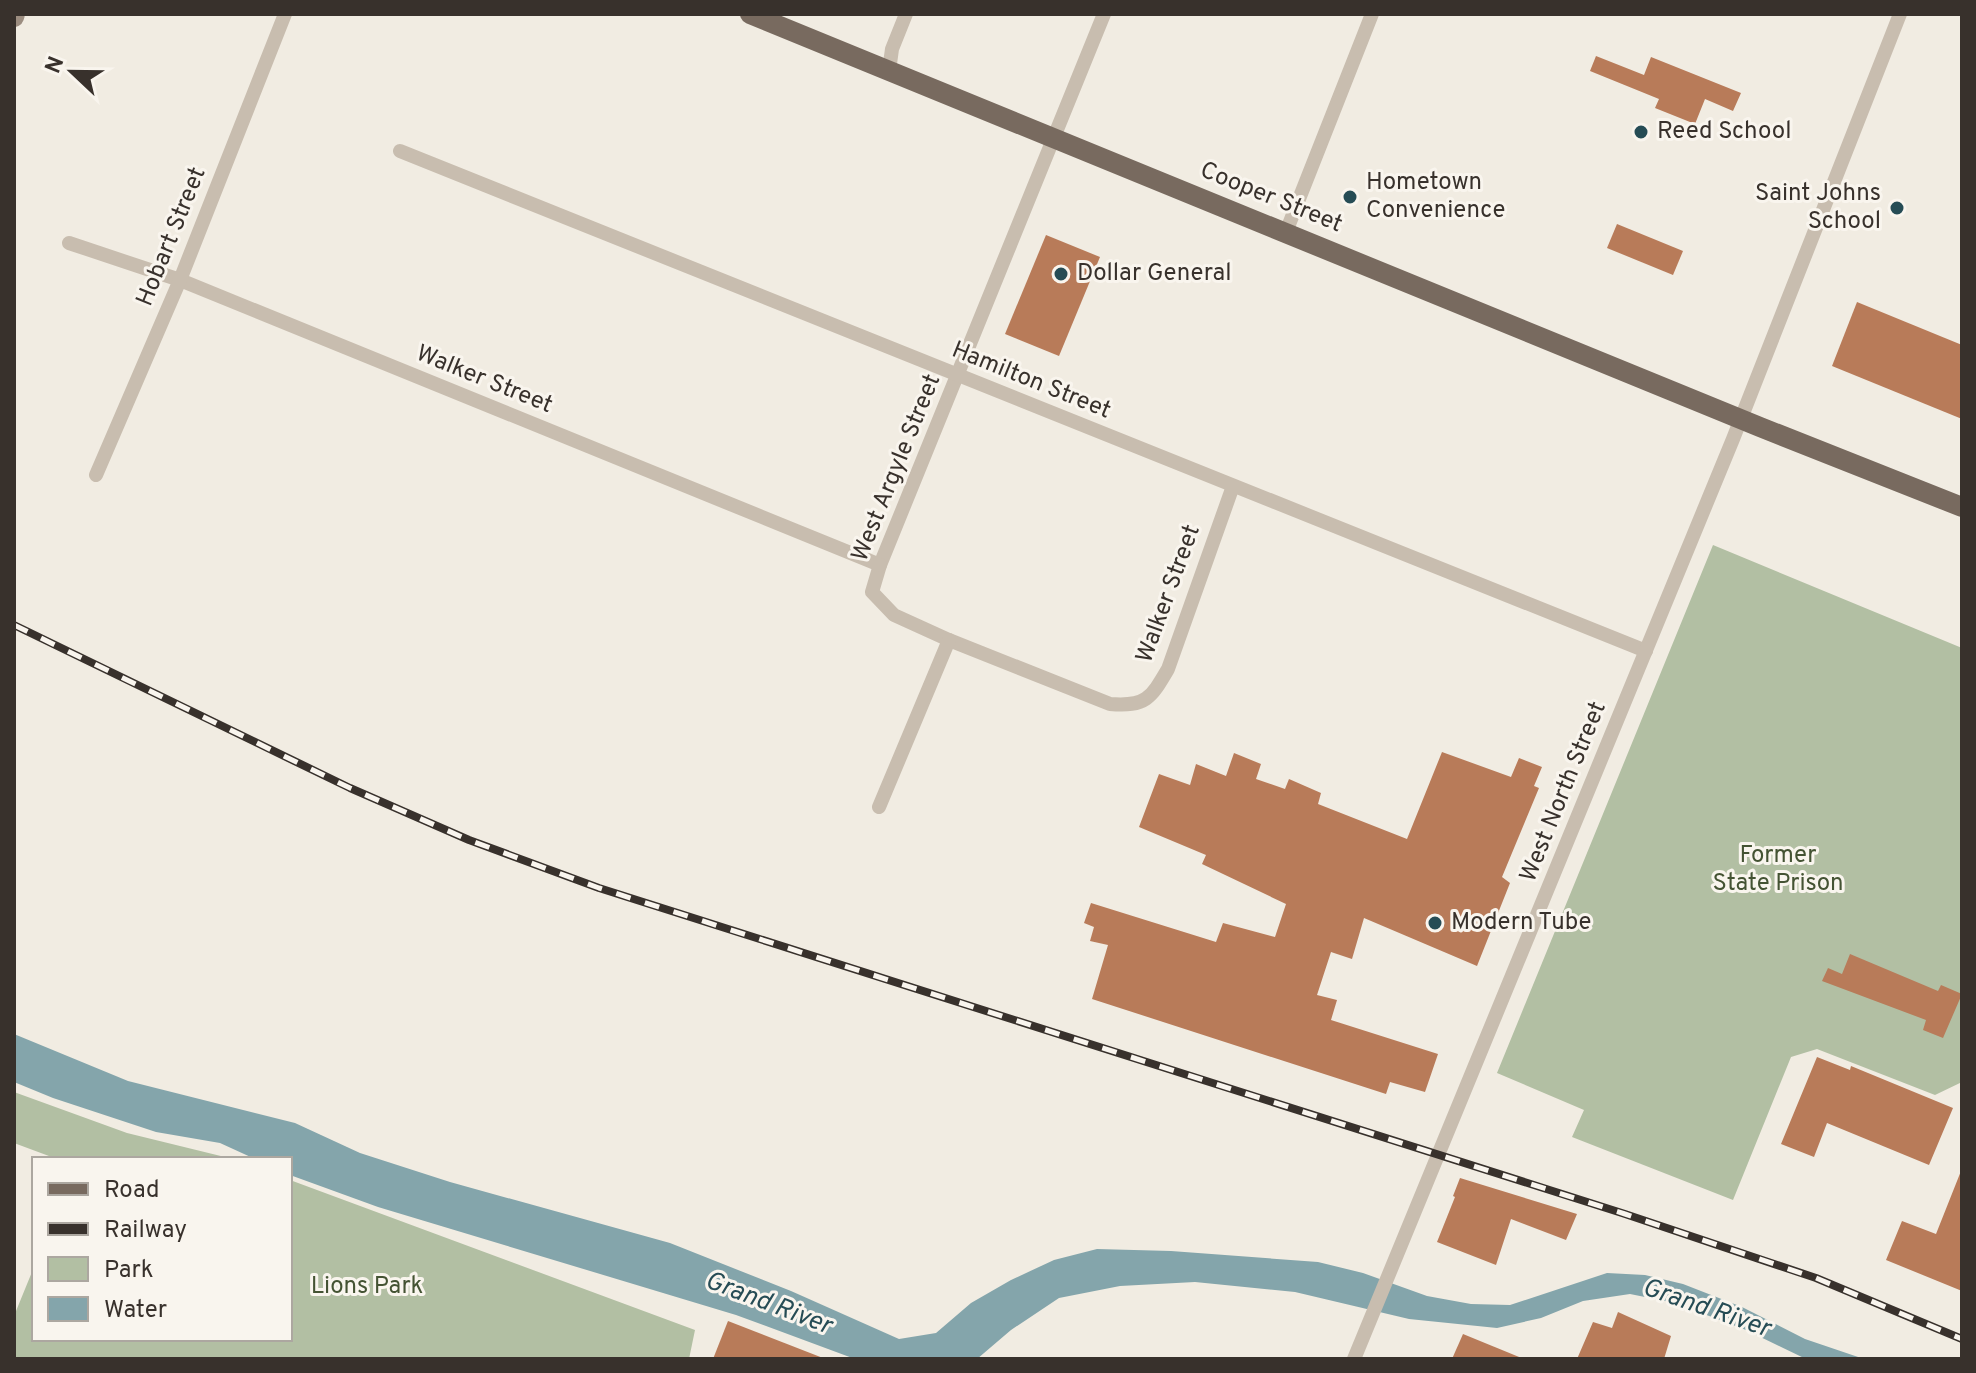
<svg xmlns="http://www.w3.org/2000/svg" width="1976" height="1373" viewBox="0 0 1976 1373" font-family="Overpass,sans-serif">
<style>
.green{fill:#b2bfa3}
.water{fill:#84a5ab}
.building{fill:#b87b59}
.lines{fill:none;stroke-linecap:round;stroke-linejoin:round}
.street{stroke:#c8bdaf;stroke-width:14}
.secondary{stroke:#9c8d80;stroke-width:20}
.primary{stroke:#786a5f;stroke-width:20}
.rail-casing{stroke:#38312c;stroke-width:8}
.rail{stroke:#f9f5ee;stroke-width:5;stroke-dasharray:15;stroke-linecap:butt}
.poi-dot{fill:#264c55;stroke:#f9f5ee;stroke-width:3}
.labels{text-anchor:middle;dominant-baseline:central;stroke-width:6;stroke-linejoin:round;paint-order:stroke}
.poi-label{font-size:24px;fill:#38312c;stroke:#f9f5ee;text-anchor:start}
.street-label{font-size:24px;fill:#38312c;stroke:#f9f5ee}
.park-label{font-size:24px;fill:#445333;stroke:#f9f5ee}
.water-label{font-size:26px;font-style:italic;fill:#264c55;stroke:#f9f5ee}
</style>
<rect width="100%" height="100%" fill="#f1ece2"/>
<g class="green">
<path d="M1713,545L1962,648V1082L1935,1095L1817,1049L1791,1057L1733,1200L1572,1137L1584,1110L1497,1073Z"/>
<path d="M14,1092L127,1133L233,1159H57L14,1143Z"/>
<path d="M290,1180L695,1330L689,1359H14V1316L34,1267V1339H290Z"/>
</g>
<path class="water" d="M14,1034L128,1081L295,1123L360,1153L450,1182L670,1243L791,1291L899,1339L936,1333L971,1303L1011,1280L1054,1260L1097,1249L1171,1251L1318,1262L1363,1273L1427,1296L1471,1304L1510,1305L1607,1273L1645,1275L1683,1284L1742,1307L1805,1339L1864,1359H1806L1746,1330L1675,1303L1630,1294L1583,1301L1541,1318L1497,1328L1409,1319L1295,1292L1195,1282L1120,1286L1059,1298L1011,1330L977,1359H855L736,1315L378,1207L290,1175V1159H255L220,1143L156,1132L53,1098L14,1082Z"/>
<g class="building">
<path d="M1596,56L1644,75L1651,57L1741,93L1733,111L1705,99L1695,124L1655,108L1659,99L1590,71Z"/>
<path d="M1617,224L1683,251L1673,275L1607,248Z"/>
<path d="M1046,235L1100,257L1059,356L1005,334Z"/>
<path d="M1857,302L1962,345V419L1832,366Z"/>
<path d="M1442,752L1511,777L1519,758L1542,767L1534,786L1539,788L1502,877L1510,883L1477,966L1364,918L1352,959L1331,952L1317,995L1337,1000L1331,1020L1438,1054L1425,1092L1390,1082L1386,1094L1092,999L1108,945L1090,941L1094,927L1084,923L1091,903L1216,942L1223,923L1275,937L1286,904L1202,864L1206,855L1139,827L1159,774L1190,785L1196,764L1226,776L1234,753L1261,764L1256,779L1285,789L1289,779L1321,793L1318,804L1407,839Z"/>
<path d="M1850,954L1938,991L1941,985L1962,994L1943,1038L1923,1030L1926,1020L1822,981L1828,968L1842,974Z"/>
<path d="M1817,1057L1850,1070L1851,1066L1953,1108L1929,1165L1827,1123L1814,1157L1781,1144Z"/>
<path d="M1961,1171H1962V1291L1886,1260L1902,1221L1936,1234Z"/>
<path d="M1460,1178L1577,1214L1566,1240L1511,1219L1496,1265L1437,1242L1455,1197L1453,1196Z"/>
<path d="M1618,1312L1671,1336L1664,1359H1577L1593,1322L1612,1328Z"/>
<path d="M728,1321L823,1358L822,1359H713Z"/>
<path d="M1463,1334L1524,1359H1452Z"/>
</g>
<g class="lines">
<g class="street">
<path d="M1104,14L880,565L872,592L894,615L949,640L1110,704C1146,707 1151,698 1168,669L1233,486"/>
<path d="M889,71L892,49L906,14"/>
<path d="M400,151L1646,651"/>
<path d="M1286,232L1372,14"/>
<path d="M69,243L180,280L880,565"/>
<path d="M96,475L180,280L285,14"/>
<path d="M879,807L949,640"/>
<path d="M1354,1359L1733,439L1900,14"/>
</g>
<path class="secondary" d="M14,17L15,14"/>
<path class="primary" d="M750,14L1760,427L1962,507"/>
<defs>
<path id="rail" d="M14,625L350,788L469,840L599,888L1625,1214L1816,1278L1962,1339"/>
</defs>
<use href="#rail" class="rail-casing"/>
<use href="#rail" class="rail"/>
</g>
<g class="poi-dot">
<circle cx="1641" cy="132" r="8"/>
<circle cx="1350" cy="197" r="8"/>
<circle cx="1897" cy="208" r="8"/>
<circle cx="1061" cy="274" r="8"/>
<circle cx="1435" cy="923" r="8"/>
</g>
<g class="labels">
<g class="poi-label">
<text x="1657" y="132">Reed School</text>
<text x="1366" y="183">Hometown<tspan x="1366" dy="28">Convenience</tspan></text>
<text x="1881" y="194" text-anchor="end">Saint Johns<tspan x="1881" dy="28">School</tspan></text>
<text x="1077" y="274">Dollar General</text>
<text x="1451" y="923">Modern Tube</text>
</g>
<g class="street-label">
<text transform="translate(1271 198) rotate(22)">Cooper Street</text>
<text transform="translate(172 237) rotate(-68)">Hobart Street</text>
<text transform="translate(484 380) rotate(22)">Walker Street</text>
<text transform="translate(1031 381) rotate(22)">Hamilton Street</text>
<text transform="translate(897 468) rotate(-68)">West Argyle Street</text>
<text transform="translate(1169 594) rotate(-70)">Walker Street</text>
<text transform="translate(1564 792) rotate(-68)">West North Street</text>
</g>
<g class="park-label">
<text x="1778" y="856">Former<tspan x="1778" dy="28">State Prison</tspan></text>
<text x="367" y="1287">Lions Park</text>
</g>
<g class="water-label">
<text transform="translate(768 1304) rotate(21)">Grand River</text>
<text transform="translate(1706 1309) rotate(19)">Grand River</text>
</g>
</g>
<rect width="1976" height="1373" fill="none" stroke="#38312c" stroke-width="32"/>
<rect x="32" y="1157" width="260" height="184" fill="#f9f5ee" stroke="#aca7a0" stroke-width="2"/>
<rect x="48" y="1183" width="40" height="12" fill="#786a5f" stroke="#aca7a0" stroke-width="2"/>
<text x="104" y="1197" font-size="24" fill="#38312c">Road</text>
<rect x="48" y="1223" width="40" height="12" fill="#38312c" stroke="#aca7a0" stroke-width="2"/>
<text x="104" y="1237" font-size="24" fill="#38312c">Railway</text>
<rect x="48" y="1257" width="40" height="24" fill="#b2bfa3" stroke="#aca7a0" stroke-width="2"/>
<text x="104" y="1277" font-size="24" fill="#38312c">Park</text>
<rect x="48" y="1297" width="40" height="24" fill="#84a5ab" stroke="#aca7a0" stroke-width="2"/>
<text x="104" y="1317" font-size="24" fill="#38312c">Water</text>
<g transform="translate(72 72) rotate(292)" stroke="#f9f5ee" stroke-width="6" paint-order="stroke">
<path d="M0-6L14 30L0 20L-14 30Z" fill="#38312c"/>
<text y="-12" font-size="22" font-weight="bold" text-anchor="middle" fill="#38312c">N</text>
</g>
</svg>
